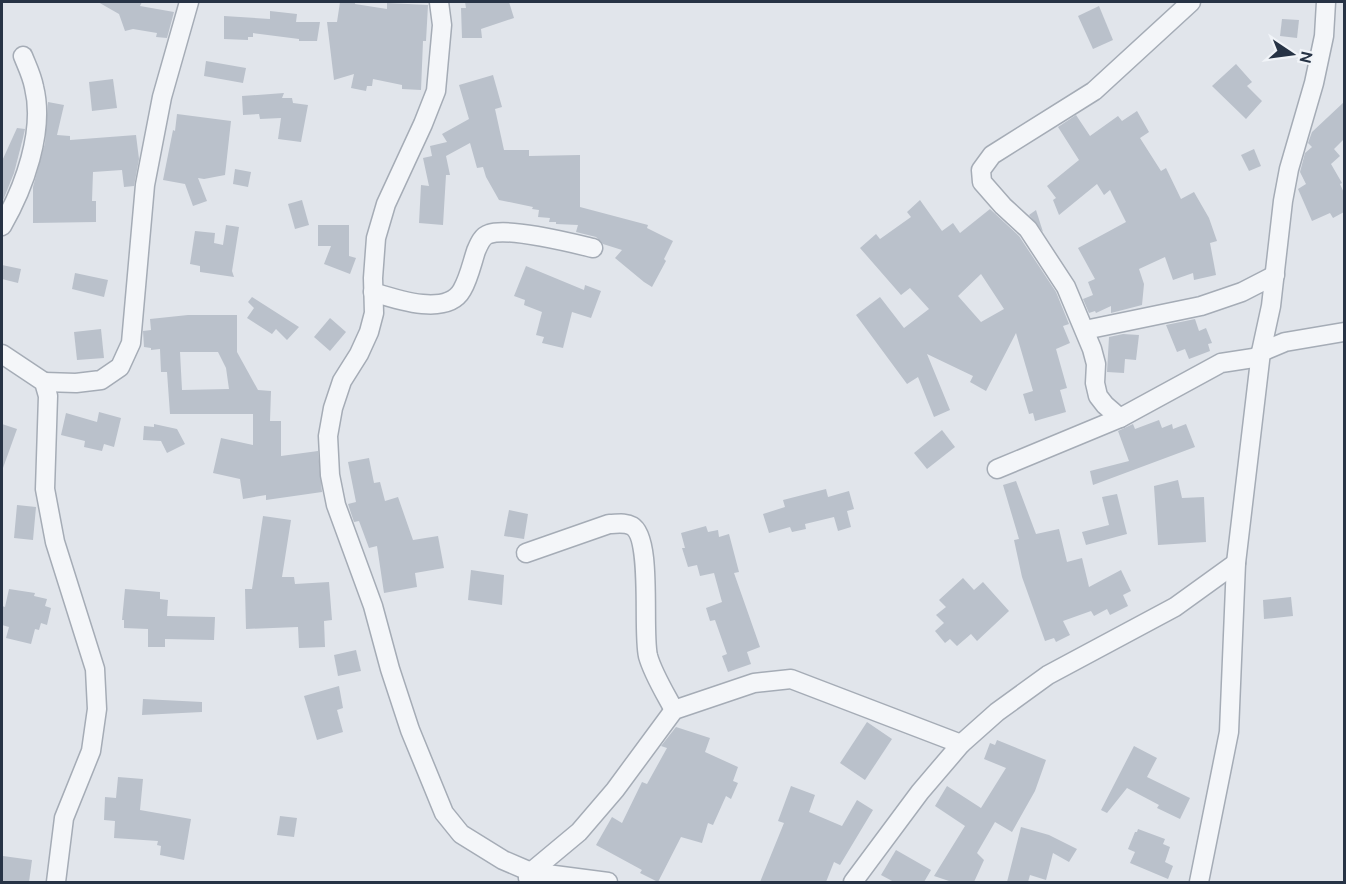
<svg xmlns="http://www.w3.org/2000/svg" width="1346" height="884" viewBox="0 0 1346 884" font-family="Ubuntu,sans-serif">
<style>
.building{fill:#bac1cb;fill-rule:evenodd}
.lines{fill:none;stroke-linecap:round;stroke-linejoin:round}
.minor-casing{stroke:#a5acb6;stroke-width:21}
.minor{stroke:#f4f6f9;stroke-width:18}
</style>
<rect width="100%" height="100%" fill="#e1e5eb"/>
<g class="building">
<path d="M98,2H142L140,6L174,12L167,38L156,37L157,33L133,29L125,31L119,14Z"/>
<path d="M340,2H355V4L387,9V3L428,5L426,41H423L421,90L402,89V85L373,79L372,86H367L366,91L351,88L354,74L334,80L327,22H337Z"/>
<path d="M465,2H509L514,18L481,29L482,38H462L461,8H466Z"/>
<path d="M1099,6L1113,40L1093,49L1078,16Z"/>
<path d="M270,11L297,14L296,22H320L317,41H299V39L253,33V37H248V40L224,39V16L270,19Z"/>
<path d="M1282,19L1299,20L1297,38L1280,36Z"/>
<path d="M206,61L246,68L243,83L204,76Z"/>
<path d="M1236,64L1252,82L1247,86L1262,101L1246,119L1212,86Z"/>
<path d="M493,75L502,107L495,109L504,150H529V156L580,155V207L648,225L647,228L673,241L664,259L666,261L652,287L644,282L615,258L622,250L603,244L596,237L576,232L578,225L556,224V222H549L550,218L538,217L539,210L532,209L533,207L499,200L486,177L483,167L477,168L470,143L446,156L450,175H446L443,225L419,223L421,185L429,186L423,158L432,156L430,146L447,142L442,134L469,119L459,85Z"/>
<path d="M113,79L117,108L92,111L89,82Z"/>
<path d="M284,93L282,98H292L293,103L308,105L301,142L278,139L281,118L260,119L259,114L243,115L242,96Z"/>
<path d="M48,102L64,105L57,135L70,136V140L136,135L139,159L134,186L124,187L122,170L93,172L92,201H96V222L33,223V187L45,143Z"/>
<path d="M1344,102V139L1334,149L1340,156L1331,164L1342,183L1340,184L1344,193V212L1333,218L1330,213L1312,221L1298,189L1306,184L1300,172L1305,153L1312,147L1308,143L1312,132Z"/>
<path d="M1137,111L1149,132L1140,138L1161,171L1166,168L1181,199L1194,192L1209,218L1217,241L1210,243L1216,275L1194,280L1193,273L1173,280L1165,257L1139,269L1144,284L1142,305L1111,313V306L1096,313L1095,311L1089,313L1083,299L1093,295L1088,282L1095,279L1078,248L1126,222L1110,190L1104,195L1097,184L1059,215L1053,200L1056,198L1047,186L1079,160L1058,127L1076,115L1090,136L1118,116L1122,121Z"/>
<path d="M177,114L231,121L225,175L204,179L198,178L207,201L193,206L185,184L163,180L173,130L175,131Z"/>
<path d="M17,128L25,129L23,138L14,173L2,203V161Z"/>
<path d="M1254,149L1261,166L1249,171L1241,155Z"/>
<path d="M235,169L251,172L248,187L233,184Z"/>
<path d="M302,200L309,225L295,229L288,204Z"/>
<path d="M920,200L942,231L953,223L960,233L990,209L1019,236L1056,292L1069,324L1063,326L1070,343L1056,349L1067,388L1060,390L1066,412L1035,421L1033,413L1029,414L1023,394L1033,391L1016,333L986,391L970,382L973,376L927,354L950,410L934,417L918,377L907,384L856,315L880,297L904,328L929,309L910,288L901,295L860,248L876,234L880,239L911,217L907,212ZM981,274L1004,309L981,322L958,296Z"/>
<path d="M1036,210L1043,232L1029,215Z"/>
<path d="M226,225L239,227L232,271L234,277L200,272V266L190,264L195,231L215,233L214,243L223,245Z"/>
<path d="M318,225H349V256L356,258L350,274L324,264L331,246H318Z"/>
<path d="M2,265L21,269L18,283L2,279Z"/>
<path d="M526,266L584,290L585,285L601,291L591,318L572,312L563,348L542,343L544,337L536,335L542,312L524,305L525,300L514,296Z"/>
<path d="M75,273L108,280L104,297L72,289Z"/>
<path d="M252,297L299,327L287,340L276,329L272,334L247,318L254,308L248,302Z"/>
<path d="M188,315H237V352L258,390L271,391L270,421H281V456L318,451L322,492L266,500V495L243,499L240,479L213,473L221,438L253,445V414H170L167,372H161L160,349L151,350V348L144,347L143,331L151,330L150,319ZM180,352H218L226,368L229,389L182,390Z"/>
<path d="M330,318L346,332L330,351L314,337Z"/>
<path d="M1195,319L1199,331L1206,328L1212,343L1208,344L1210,351L1189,359L1185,349L1177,352L1166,325Z"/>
<path d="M101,329L104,358L77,360L74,332Z"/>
<path d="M1123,334L1139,335L1136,360L1125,359L1124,373L1107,372L1109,337Z"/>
<path d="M99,412L121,418L114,447L104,444L102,451L84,447L85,441L61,435L66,413L97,422Z"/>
<path d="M1159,420L1162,428L1172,424L1173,429L1186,424L1195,447L1093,485L1090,471L1129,461L1118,431L1133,424L1135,429Z"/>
<path d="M2,424L17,429L3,468H2Z"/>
<path d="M154,424L177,429L185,444L167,453L161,441L143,440L144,426L154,427Z"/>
<path d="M942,430L955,447L927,469L914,453Z"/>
<path d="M369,458L374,483L380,482L385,501L398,497L413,540L438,536L444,568L415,573L417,587L384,593L377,546L369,548L359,521L354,522L348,504L356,502L348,462Z"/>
<path d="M1178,480L1182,498L1204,497L1206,542L1158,545L1154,486Z"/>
<path d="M1016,481L1036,534L1059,529L1067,562L1082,558L1089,587L1121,570L1131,591L1123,595L1128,606L1110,615L1107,609L1094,616L1091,611L1063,621L1070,635L1056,642L1054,638L1045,641L1022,577L1014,540L1019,539L1003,485Z"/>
<path d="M826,489L828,497L849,491L854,509L847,511L851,527L838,531L834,517L805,524L806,529L792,532L790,527L769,533L763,514L785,507L783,500Z"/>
<path d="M1117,494L1127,534L1086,545L1082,532L1109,525L1102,497Z"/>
<path d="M17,505L36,507L33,540L14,538Z"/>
<path d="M509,510L528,514L524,539L504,536Z"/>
<path d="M263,516L291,520L282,577H294L295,584L329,582L332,620L324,621L325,647L299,648L298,627L246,629L245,589H252Z"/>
<path d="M706,526L708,532L718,530L719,537L729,534L739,572L734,573L760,647L747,652L751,664L728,672L722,656L727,654L715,620L710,621L706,608L722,602L714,573L700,576L697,565L688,567L682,548H685L681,533Z"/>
<path d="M471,570L504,575L502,605L468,600Z"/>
<path d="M963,578L974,590L983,582L1009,611L977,641L971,634L957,646L950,639L945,643L935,631L944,623L936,615L946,607L939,600Z"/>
<path d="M9,589L35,593L34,596L47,599L45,606L51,608L47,625L41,623L39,630L35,629L31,644L6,638L9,627L2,625V606L5,607Z"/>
<path d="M125,589L160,592V599L168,600L167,616L215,617L214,640L165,639V647H148V629L124,628V620H122Z"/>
<path d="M1291,597L1293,616L1264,619L1263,600Z"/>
<path d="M356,650L361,671L338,676L334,655Z"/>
<path d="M339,686L343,708L337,710L343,732L317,740L304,696Z"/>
<path d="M143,699L202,702V712L142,715Z"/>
<path d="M867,722L892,739L865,780L840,763Z"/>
<path d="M676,727L710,738L705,752L738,767L733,781L738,783L731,799L726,796L713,825L708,823L702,843L681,837L658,882L640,873L642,870L596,845L612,817L622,823L642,782L647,784L667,748L661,746Z"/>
<path d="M997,740L1046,760L1035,791L1012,832L995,822L977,853L984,860L974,882H952L934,876L965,826L935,806L947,786L981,808L1006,768L984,759L990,743L995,745Z"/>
<path d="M1134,746L1157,758L1147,777L1190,798L1180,819L1157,808L1159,805L1127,788L1107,813L1101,810Z"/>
<path d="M118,777L143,779L140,810L191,819L184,860L160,855L161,846L157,845L158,841L114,838L115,821L104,820L105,797L116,798Z"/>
<path d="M791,786L815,795L809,812L842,826L857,800L873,810L840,865L834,862L826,882H760L784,823L778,821Z"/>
<path d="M280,816L297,818L294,837L277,835Z"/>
<path d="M1021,827L1049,835L1077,849L1069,862L1053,853L1046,880L1030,875L1028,882H1007Z"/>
<path d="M1138,829L1165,839L1163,844L1170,847L1165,862L1173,866L1168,879L1130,863L1135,852L1128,849L1135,832H1137Z"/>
<path d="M896,850L931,870L924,882H894L881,875Z"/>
<path d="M3,856L32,860L29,882H2Z"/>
</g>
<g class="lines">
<defs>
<g id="minor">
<path d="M439,2L442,25L436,91L423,124L386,204L376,238L373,278L374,313L369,332L359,354L342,381L333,408L328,436L330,475L336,505L373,606L390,669L410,730L444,813L461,834L503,860L531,872L608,882"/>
<path d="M2,226C24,188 45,131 34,87C32,76 27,66 23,56"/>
<path d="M373,292C395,299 447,317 462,290C469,278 472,263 476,251C479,244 482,236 489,234C509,227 572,243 593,248"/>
<path d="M1085,330L1201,306L1242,292L1275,275"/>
<path d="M1261,352L1285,342L1344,332"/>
<path d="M2,354L44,382L48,396L45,489L55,542L95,669L97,709L91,751L64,818L56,882"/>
<path d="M44,382L76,383L101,380L120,367L131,343L145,185L162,97L189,2"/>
<path d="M1120,418L1105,405L1098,396L1095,383L1096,364L1092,349L1066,287L1028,229L1003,206L982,182L981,170L992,155L1094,91L1191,2"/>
<path d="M997,469L1120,418L1221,363L1260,357"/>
<path d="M526,553L609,524C617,524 625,522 632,526C653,538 642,631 648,656C653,674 665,693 674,710"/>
<path d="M528,878L531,872L579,832L615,790L674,710L754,683L791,679L961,744"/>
<path d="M853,882L920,792L961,744L997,712L1048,675L1175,607L1236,563"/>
<path d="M1199,882L1229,732L1236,563L1261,352L1271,306L1283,201L1289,169L1314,83L1324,36L1326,2"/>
</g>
</defs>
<use href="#minor" class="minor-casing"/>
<use href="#minor" class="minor"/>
</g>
<rect width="1346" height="884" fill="none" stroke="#273345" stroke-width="6"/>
<g transform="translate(1292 54) rotate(103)" stroke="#f1f4f8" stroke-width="4.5" paint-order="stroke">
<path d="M0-4.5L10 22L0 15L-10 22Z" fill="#273345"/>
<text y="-9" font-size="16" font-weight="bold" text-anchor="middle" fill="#273345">N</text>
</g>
</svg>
